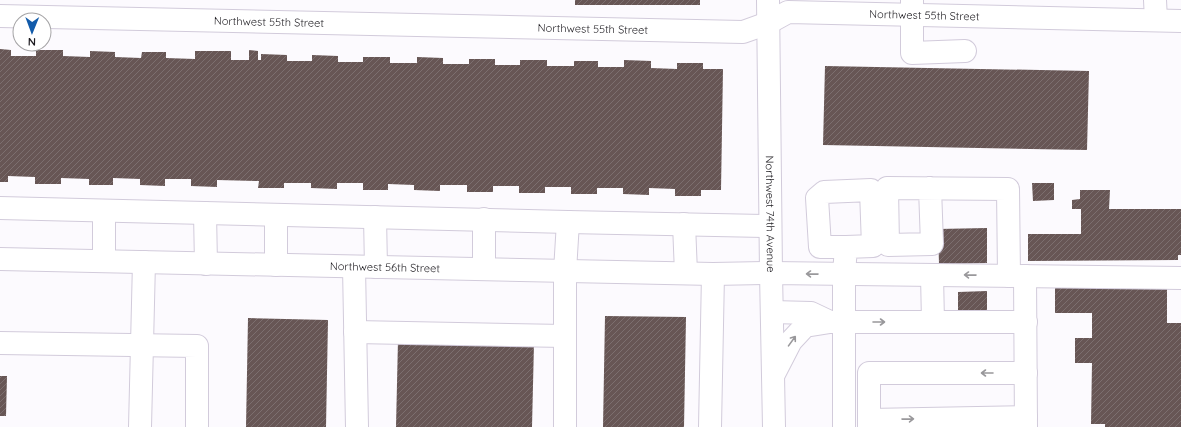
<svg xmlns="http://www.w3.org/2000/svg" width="1181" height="427" viewBox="0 0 1181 427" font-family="Quicksand,sans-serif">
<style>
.building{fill:url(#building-hatch)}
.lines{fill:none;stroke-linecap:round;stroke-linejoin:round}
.minor-casing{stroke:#d2cbdb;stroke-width:24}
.minor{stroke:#fff;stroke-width:22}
.oneway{stroke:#99989b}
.labels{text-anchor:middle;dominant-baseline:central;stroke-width:4;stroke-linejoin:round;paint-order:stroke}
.street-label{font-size:11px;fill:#1d1b20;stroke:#fff}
</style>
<defs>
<pattern id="building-hatch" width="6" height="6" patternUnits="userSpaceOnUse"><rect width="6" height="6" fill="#675655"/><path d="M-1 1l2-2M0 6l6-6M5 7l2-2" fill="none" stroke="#7c6f6f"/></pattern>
</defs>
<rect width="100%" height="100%" fill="#fcfafe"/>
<g class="building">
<rect x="575" y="0" width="125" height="5"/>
<path d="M0,49L11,50V56H36V50H63V56L90,57V51L115,52V57L141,58L142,52H166V58L195,59V51H231V60H249V50L258,51V60H261V54L287,55V61H312V55L338,56V62H363V57H390V63H417V57L443,58V64H469V59H495V65H520V60H547V66H574V61H598V67H624V60L651,61V68L677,69V63H703V69H723L721,190H701V196H675V189L649,188V195L623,194V188H597V194H571V187H545V193H519V186H493V192H467V185H440V191L414,190V185L388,184V190H363V183H337V189L311,188V183H284V188H258L259,181L217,180V187L191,186V179H165V186L140,185V179L113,178V185H89V179L61,178V184H35V177L8,176V182H0Z"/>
<path d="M825,66L1089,71L1087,150L823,145Z"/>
<path d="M1032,183H1054V200L1033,201Z"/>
<path d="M1080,190H1110L1109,209H1181V255H1178V260L1028,261V234H1081V209H1072V200L1080,199Z"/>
<path d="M987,228V263L939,264L938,229Z"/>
<path d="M1055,283L1167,284V323H1181V427H1105V424H1091L1092,363H1075V338H1092V313H1055Z"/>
<path d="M987,291V312L958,313V292Z"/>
<path d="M605,316L686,317L684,427H603Z"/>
<path d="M248,318L328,320L326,427H246Z"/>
<path d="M398,340L534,343L532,427H396Z"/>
<path d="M0,376H7L6,416H0Z"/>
</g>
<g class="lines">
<defs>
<g id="minor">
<path id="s1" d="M768,0L771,273L774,427"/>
<path d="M1155,0L1156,20"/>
<path d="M912,1V53L965,51"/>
<path id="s2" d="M0,16L743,32L768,23L788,12L1181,21"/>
<path d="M930,188L932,244L888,245L887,188L1008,189L1009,276"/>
<path d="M0,208L568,222L770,226"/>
<path d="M104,211V261"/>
<path d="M205,213L206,264"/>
<path d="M276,215V265"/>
<path d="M375,217L376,267"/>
<path d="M484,219V269"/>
<path d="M684,224L686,273"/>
<path id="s3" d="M0,259L713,274L771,273L1181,278"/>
<path d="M354,267L357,427"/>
<path d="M932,275L933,322"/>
<path d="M1025,276L1026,427"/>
<path d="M772,312L811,313L830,322H1026"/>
<path d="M355,332L565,336"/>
<path d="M0,343L197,346V427"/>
<path d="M774,374L791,341L805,326L830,322"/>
<path d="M869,420L1026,417"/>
<path d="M140,427L144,262"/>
<path d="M565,427V271L568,222"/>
<path d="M710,427L713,274"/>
<path d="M844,427V274L846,247H820L817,198L824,192L871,190L873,246L846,247"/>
<path d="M869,427V373H1026"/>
</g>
</defs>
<use href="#minor" class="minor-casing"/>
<use href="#minor" class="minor"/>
</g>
<defs><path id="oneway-shaft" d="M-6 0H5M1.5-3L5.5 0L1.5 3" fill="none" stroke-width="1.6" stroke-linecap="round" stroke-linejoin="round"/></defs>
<g class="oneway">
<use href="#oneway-shaft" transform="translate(812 274) rotate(-179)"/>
<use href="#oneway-shaft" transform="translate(970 275) rotate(-179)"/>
<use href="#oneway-shaft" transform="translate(879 322)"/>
<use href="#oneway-shaft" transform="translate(792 341) rotate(-54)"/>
<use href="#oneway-shaft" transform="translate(987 373) rotate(180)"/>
<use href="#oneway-shaft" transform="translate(908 419) rotate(-1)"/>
</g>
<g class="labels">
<g class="street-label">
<text stroke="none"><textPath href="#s2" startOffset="929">Northwest 55th Street</textPath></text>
<text stroke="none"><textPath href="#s2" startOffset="269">Northwest 55th Street</textPath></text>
<text stroke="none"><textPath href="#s2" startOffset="593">Northwest 55th Street</textPath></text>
<text stroke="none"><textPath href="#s1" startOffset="214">Northwest 74th Avenue</textPath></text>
<text stroke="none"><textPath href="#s3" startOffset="385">Northwest 56th Street</textPath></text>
</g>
</g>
<g transform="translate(32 32) rotate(181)"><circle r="19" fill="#ffffff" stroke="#a5a4a6"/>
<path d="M0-3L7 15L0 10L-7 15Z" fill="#125baa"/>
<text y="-6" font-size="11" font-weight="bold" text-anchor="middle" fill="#1d1b20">N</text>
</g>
</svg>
